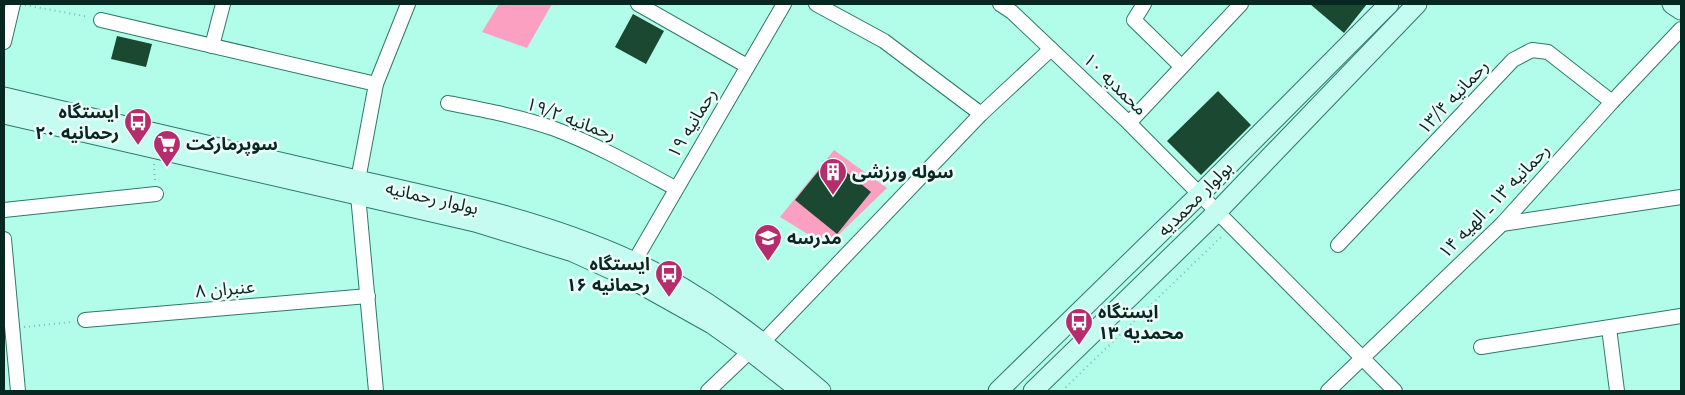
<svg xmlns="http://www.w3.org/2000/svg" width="1685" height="395" viewBox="0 0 1685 395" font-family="Montserrat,'Noto Sans Arabic',sans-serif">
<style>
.green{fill:#fca0c1}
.building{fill:#1b4830}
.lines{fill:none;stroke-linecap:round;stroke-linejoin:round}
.street-casing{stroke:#2d7969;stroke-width:16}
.secondary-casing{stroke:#2d7969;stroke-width:21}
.path{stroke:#7ebcac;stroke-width:2;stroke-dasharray:1 4;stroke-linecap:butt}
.street{stroke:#fff;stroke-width:14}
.secondary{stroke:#c4fcf2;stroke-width:19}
.labels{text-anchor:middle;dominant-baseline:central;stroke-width:5;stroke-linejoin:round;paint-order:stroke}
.street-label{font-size:18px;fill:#072721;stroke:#eefcf8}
.poi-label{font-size:18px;font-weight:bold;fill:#072721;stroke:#eefcf8;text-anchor:start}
</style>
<rect width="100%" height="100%" fill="#b2fdea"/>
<g class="green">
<path d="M499,4H552L527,48L482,32Z"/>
<path d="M834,150L887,188L827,246L780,217Z"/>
</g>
<g class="building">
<path d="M1310,4H1367L1344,33Z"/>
<path d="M633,14L664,31L646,64L615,47Z"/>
<path d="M117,36L152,44L146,67L111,59Z"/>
<path d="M1218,91L1251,125L1201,175L1167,141Z"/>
<path d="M829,158L871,192L837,234L795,200Z"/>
</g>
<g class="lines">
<defs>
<g id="street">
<path d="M638,4L747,66"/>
<path d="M816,4L884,41L981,114"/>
<path d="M1000,4L1012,12L1129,123L1395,391"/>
<path d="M1144,4L1134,20L1181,66"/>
<path d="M101,20L376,84"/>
<path d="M4,42L13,4"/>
<path d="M212,46L223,4"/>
<path d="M448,103C484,110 521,117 555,129C597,145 636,167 675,188"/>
<path d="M1129,123L1241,4"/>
<path d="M358,180L376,84L408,4"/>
<path d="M358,195L376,391"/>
<path d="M4,210L156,194"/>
<path d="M1502,224L1681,197"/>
<path d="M4,239L18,391"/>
<path d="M1338,245L1513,60L1532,50L1548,52L1612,102"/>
<path d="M634,262L784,4"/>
<path d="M85,320L368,296"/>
<path d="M1609,328L1617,391"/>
<path d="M763,342L981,114L1051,49"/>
<path d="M1481,347L1681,316"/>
<path d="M708,391L750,351"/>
<path d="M1328,391L1502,224L1612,102L1681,29"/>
</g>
<g id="secondary">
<path d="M1672,4L1681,10"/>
<path d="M4,97C117,124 231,151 344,177C441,199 541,219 632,261C702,293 764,342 821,391"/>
<path d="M4,114L475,222L573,252L628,277L712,324L750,351L801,391"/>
<path d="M998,391L1199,195L1389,4"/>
<path d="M1033,391L1216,213L1417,4"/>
</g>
</defs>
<use href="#street" class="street-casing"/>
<use href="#secondary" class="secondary-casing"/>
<g class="path">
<path d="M25,5L89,17"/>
<path d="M154,164L155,181"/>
<path d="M24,327L72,322"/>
<path d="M1062,391L1222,236"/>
</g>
<use href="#street" class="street"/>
<use href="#secondary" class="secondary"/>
</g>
<defs>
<symbol id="bus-pin" viewBox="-11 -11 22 30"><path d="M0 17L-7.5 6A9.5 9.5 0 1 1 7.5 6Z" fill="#b62d6d" stroke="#eefcf8"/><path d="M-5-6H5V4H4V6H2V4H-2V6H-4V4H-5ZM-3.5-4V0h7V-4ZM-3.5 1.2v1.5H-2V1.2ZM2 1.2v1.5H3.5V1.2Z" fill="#fff"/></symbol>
<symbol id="supermarket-pin" viewBox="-11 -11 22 30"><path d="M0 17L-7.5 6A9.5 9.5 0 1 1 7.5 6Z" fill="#b62d6d" stroke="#eefcf8"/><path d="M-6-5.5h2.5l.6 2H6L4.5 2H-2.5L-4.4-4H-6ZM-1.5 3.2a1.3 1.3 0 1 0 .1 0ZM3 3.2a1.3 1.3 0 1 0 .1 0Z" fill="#fff"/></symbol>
<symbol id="building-pin" viewBox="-11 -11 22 30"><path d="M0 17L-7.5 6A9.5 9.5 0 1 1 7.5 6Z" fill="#b62d6d" stroke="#eefcf8"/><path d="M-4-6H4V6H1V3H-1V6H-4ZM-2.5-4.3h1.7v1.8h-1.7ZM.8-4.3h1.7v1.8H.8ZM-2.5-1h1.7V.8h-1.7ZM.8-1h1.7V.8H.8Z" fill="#fff"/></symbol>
<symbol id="school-pin" viewBox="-11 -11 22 30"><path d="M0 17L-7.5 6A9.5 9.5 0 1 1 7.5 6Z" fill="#b62d6d" stroke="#eefcf8"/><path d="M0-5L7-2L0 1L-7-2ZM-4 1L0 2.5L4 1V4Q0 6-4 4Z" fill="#fff"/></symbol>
</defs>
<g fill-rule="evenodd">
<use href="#bus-pin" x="122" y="106" width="32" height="43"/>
<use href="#supermarket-pin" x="151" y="128" width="32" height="43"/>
<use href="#building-pin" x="817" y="156" width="32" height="43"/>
<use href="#school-pin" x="752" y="222" width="32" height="43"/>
<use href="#bus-pin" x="653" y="258" width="32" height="43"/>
<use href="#bus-pin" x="1063" y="306" width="32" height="43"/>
</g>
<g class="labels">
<g class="street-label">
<text transform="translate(1115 84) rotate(44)">محمدیه ۱۰</text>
<text transform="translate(1453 97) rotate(-47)">رحمانیه ۱۳/۴</text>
<text transform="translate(571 119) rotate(20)">رحمانیه ۱۹/۲</text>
<text transform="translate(692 123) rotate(-59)">رحمانیه ۱۹</text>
<text transform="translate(432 198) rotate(13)">بولوار رحمانیه</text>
<text transform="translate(1195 199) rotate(-45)">بولوار محمدیه</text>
<text transform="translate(1494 201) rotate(-46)">رحمانیه ۱۳ ـ الهیه ۱۴</text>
<text transform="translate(225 289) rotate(-5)">عنبران ۸</text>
</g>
<g class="poi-label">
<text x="119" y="112" text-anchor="end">ایستگاه<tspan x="119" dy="21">رحمانیه ۲۰</tspan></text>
<text x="186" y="144">سوپرمارکت</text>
<text x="852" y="172">سوله ورزشی</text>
<text x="787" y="238">مدرسه</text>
<text x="650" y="264" text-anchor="end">ایستگاه<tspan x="650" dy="21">رحمانیه ۱۶</tspan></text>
<text x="1098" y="312">ایستگاه<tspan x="1098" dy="21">محمدیه ۱۳</tspan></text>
</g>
</g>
<rect width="1685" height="395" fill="none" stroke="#072721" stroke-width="10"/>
</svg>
